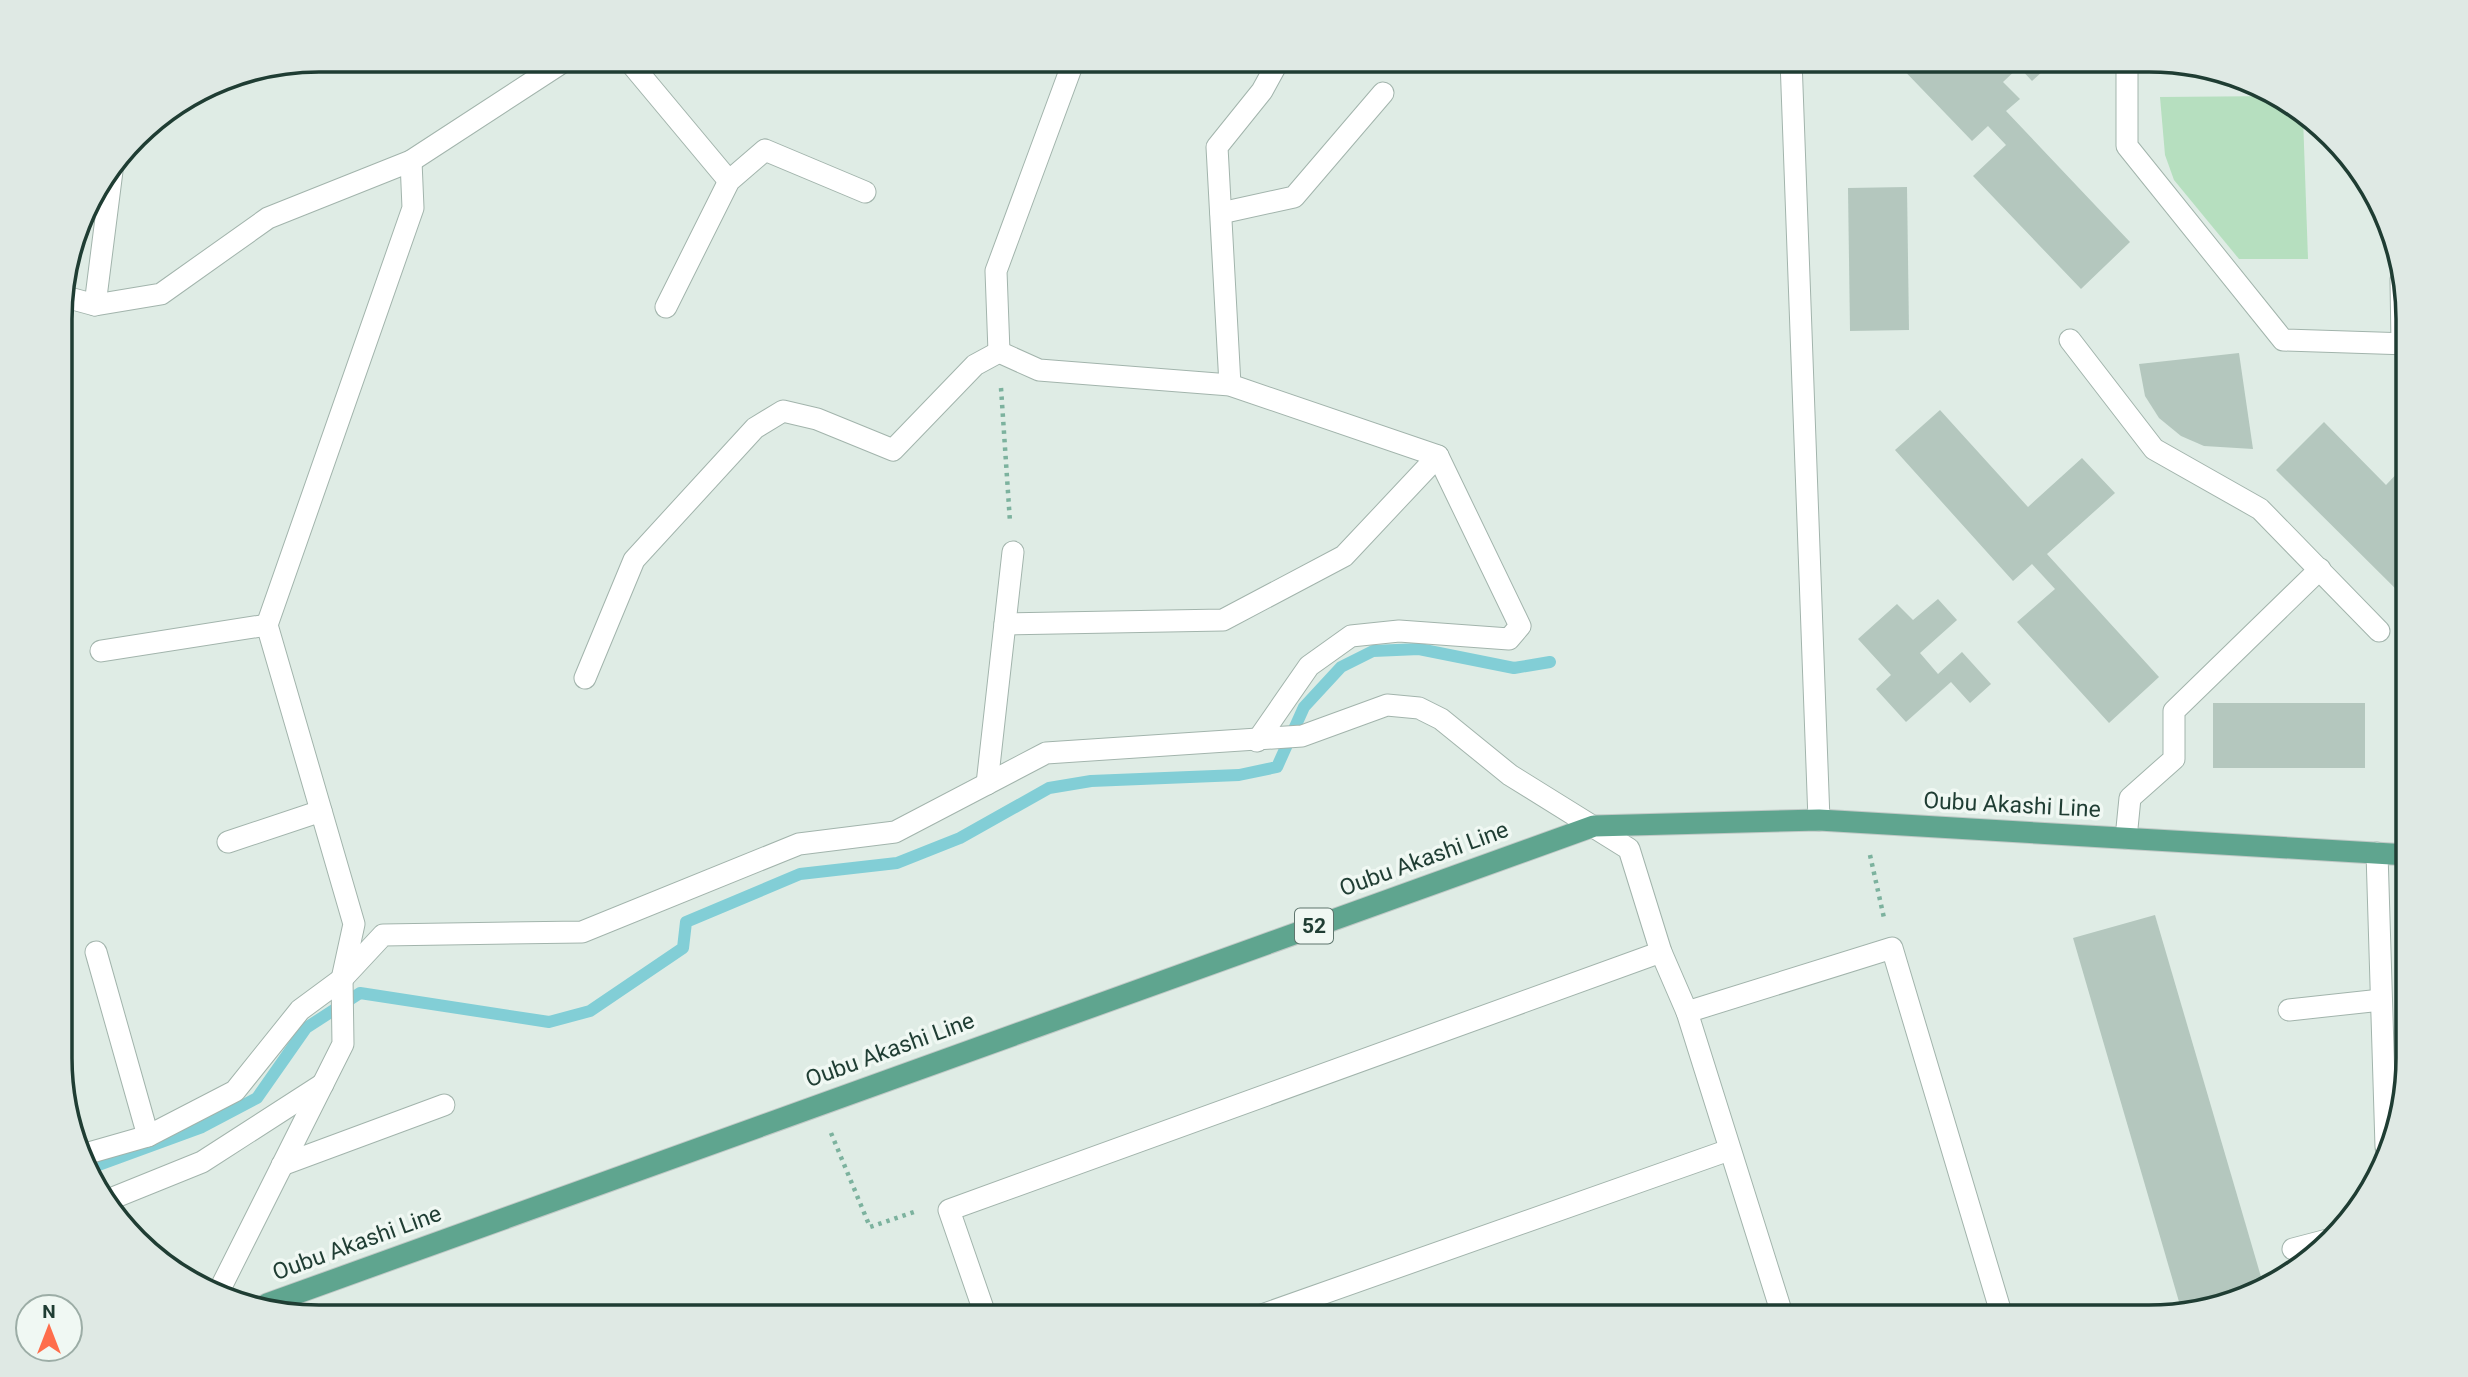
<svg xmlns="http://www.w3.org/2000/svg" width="2468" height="1377" viewBox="0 0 2468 1377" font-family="Roboto,sans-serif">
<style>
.green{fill:#b6dfbf}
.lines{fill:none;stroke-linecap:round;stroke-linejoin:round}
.stream{stroke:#82ced6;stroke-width:12}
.building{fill:#b4c7be}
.lane-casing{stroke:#a2b4ac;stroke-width:23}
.street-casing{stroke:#a2b4ac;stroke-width:23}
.primary-casing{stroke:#c0c9c6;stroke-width:23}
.path{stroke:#7cb29e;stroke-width:4.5;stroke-dasharray:3.5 5;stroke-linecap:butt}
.lane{stroke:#fff;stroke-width:21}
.street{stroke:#fff;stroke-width:21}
.primary{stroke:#5fa58f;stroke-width:21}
.labels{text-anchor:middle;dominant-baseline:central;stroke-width:7;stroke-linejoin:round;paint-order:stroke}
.shield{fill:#f0f8f3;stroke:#5e756d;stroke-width:2}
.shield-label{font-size:21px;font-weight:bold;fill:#1f3d33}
.street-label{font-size:23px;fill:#1f3d33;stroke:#f0f8f3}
.rim{fill:none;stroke:#1f3d33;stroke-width:3.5}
</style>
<rect width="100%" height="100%" fill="#dfece5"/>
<path class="green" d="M2280,96L2303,117L2308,259H2239L2174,180L2165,155L2160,97Z"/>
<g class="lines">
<path class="stream" d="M90,1168L202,1127L257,1098L306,1028L360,993L549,1022L590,1011L683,948L686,922L800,874L897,863L960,838L1049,788L1091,781L1239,775L1277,767L1304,707L1341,667L1373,651L1419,649L1514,668L1550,662"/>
</g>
<g class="building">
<path d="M1894,60H2055L2032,81L2019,67L2003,82L2020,99L2006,111L2130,242L2081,289L1973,176L2006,145L1988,126L1972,141Z"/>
<path d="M1907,187L1909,330L1850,331L1848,188Z"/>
<path d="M2239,353L2253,449L2204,446L2181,436L2159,418L2145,396L2139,364Z"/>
<path d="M1940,410L2028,507L2082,458L2115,493L2047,554L2159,677L2109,723L2017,622L2055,589L2032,564L2013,581L1895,450Z"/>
<path d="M2324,422L2386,485L2404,466L2408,470V497L2403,502L2408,506V601L2276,470Z"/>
<path d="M1938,599L1957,620L1920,653L1938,674L1962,652L1991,684L1970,703L1951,682L1906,722L1876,689L1891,675L1858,639L1897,604L1913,620Z"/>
<rect x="2213" y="703" width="152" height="65"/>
<path d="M2155,915L2264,1287L2182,1312L2073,938Z"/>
</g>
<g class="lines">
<defs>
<g id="lane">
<path d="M2070,340L2154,449L2260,509L2379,631"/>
<path d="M2126,838L2130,798L2174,759V711L2320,569"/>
<path d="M2289,1010L2381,1000"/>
</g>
<g id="street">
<path d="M628,60L729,181"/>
<path d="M1791,60L1819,820"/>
<path d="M2127,60V146L2283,340L2408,344"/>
<path d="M1221,213L1294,197L1383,93"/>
<path d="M2401,280L2402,344"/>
<path d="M62,296L95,305L161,294L268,218L411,161L566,60"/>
<path d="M95,305L112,171"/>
<path d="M666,307L729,181L765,150L865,192"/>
<path d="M999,352L1039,370L1230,385L1438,456L1520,626L1509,639L1399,631L1351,636L1309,666L1257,741"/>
<path d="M999,352L996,271L1074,60"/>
<path d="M1230,385L1217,147L1262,91L1279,60"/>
<path d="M1005,624L1223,620L1344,556L1438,456"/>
<path d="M101,651L267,625"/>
<path d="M585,678L634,560L755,428L783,411L817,419L893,450L975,365L999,352"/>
<path d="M987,784L1013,552"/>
<path d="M228,842L321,811"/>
<path d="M2377,853L2386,1147"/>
<path d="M2407,855L2408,875"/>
<path d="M96,952L148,1136"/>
<path d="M1687,1012L1892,948L2002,1316"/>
<path d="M85,1154L148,1136L235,1091L300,1010L342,979L383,935L582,932L799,844L895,832L1046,753L1302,736L1387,705L1419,708L1441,719L1510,775L1629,849L1661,952L1687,1012L1783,1317"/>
<path d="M282,1165L444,1105"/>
<path d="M103,1202L202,1162L323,1084"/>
<path d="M2293,1249L2335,1238"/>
<path d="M219,1291L343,1044L342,979L354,924L267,625L413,208L411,161"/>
<path d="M986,1317L949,1210L1661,952"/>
<path d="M1256,1317L1729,1150"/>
</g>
<path id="primary" d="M267,1304L1594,826L1819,820L2408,855"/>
</defs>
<use href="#lane" class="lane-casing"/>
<use href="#street" class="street-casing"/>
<use href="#primary" class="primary-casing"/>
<g class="path">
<path d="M1001,388L1010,522"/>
<path d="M62,656V661L71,659"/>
<path d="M1870,855L1884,918"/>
<path d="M831,1133L870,1227L917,1211"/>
</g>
<use href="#lane" class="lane"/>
<use href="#street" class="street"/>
<use href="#primary" class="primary"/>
</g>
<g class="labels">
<rect class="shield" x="1295" y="908.5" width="38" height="35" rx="5"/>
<g class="shield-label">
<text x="1314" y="926">52</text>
</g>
<g class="street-label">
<text transform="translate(2012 805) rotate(3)">Oubu Akashi Line</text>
<text transform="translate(1424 859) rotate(-20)">Oubu Akashi Line</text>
<text transform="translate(890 1050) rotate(-20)">Oubu Akashi Line</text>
<text transform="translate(357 1243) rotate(-20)">Oubu Akashi Line</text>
</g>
</g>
<path d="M0 0H2468V1377H0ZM319 72H2149A247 247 0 0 1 2396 319V1058A247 247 0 0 1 2149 1305H319A247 247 0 0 1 72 1058V319A247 247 0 0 1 319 72Z" fill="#dfe9e4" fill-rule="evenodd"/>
<path class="rim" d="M319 72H2149A247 247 0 0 1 2396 319V1058A247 247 0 0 1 2149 1305H319A247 247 0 0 1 72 1058V319A247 247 0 0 1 319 72Z"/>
<g transform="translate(49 1328)"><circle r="33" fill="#f0f8f3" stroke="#9cada6" stroke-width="2"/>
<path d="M0-5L12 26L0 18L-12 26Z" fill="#fe6d4b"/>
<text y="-10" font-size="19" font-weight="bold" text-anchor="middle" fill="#1f3d33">N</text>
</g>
</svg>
